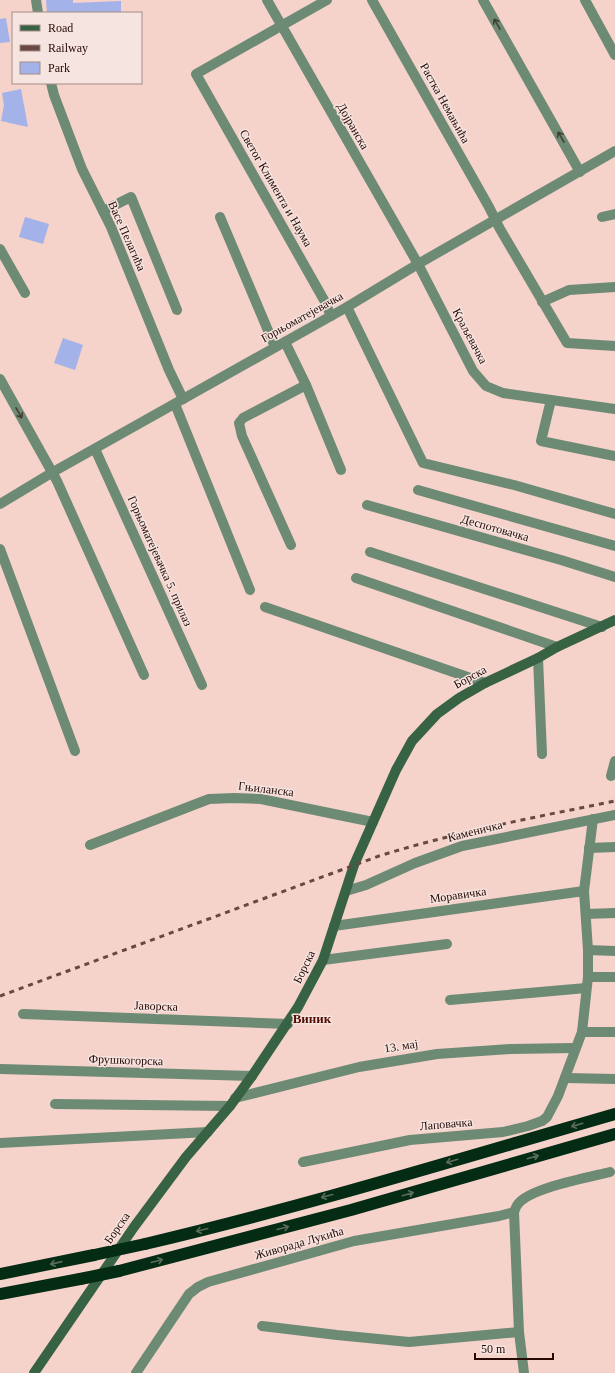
<svg xmlns="http://www.w3.org/2000/svg" width="615" height="1373" viewBox="0 0 615 1373" font-family="Georgia,serif">
<style>
.green{fill:#a3b2e9}
.lines{fill:none;stroke-linecap:round;stroke-linejoin:round}
.street{stroke:#6d8a74;stroke-width:10}
.secondary{stroke:#376344;stroke-width:10}
.highway{stroke:#042b13;stroke-width:12}
.rail{stroke:#674842;stroke-width:3;stroke-dasharray:5 5;stroke-linecap:butt}
.highway-bridge{stroke:#042b13;stroke-width:12}
.oneway{stroke:#443d31}
.oneway2{stroke:#596c5b}
.labels{text-anchor:middle;dominant-baseline:central;stroke-width:3;stroke-linejoin:round;paint-order:stroke}
.street-label{font-size:12px;fill:#280a05;stroke:#f6e4e0}
.neighbourhood-label{font-size:13px;font-weight:bold;fill:#550f04;stroke:#f6e4e0}
</style>
<rect width="100%" height="100%" fill="#f5d2ca"/>
<g class="green">
<path d="M46,0H73V3L121,1V13H47Z"/>
<path d="M6,18L10,42L0,43V19Z"/>
<path d="M21,89L28,127L1,121L4,105L2,93Z"/>
<path d="M25,217L49,224L43,244L19,237Z"/>
<path d="M63,338L83,345L75,370L54,363Z"/>
</g>
<g class="lines">
<g class="street">
<path d="M36,0L38,13"/>
<path d="M267,0L418,264L473,371L486,386L503,393L615,409"/>
<path d="M327,0L196,74L324,300L331,316"/>
<path d="M372,0L489,207L500,229L567,343L615,346"/>
<path d="M483,0L580,172"/>
<path d="M585,0L615,55"/>
<path d="M51,83L54,95L82,169L111,227L169,370L183,399"/>
<path d="M103,211L131,197L177,310"/>
<path d="M220,217L275,347"/>
<path d="M602,217L615,214"/>
<path d="M0,249L25,293"/>
<path d="M542,302L569,290L615,287"/>
<path d="M347,307L423,463L514,485L615,514"/>
<path d="M285,342L306,385L341,470"/>
<path d="M0,379L57,481L144,675"/>
<path d="M551,400L541,441L615,456"/>
<path d="M175,404L250,590"/>
<path d="M95,449L202,685"/>
<path d="M418,490L615,546"/>
<path d="M0,504L53,472L347,307L418,264L615,151"/>
<path d="M367,505L561,560L615,577"/>
<path d="M291,545L242,436L239,423L243,418L306,385"/>
<path d="M0,549L75,751"/>
<path d="M370,552L602,627"/>
<path d="M356,578L557,647"/>
<path d="M265,607L485,683"/>
<path d="M538,658L542,754"/>
<path d="M611,776L615,761"/>
<path d="M90,845L209,799L234,798L261,799L373,822"/>
<path d="M589,848L615,847"/>
<path d="M346,891L366,885L415,863L462,846L615,815"/>
<path d="M586,914L615,913"/>
<path d="M334,926L584,891"/>
<path d="M588,950L615,951"/>
<path d="M323,960L447,944"/>
<path d="M588,977H615"/>
<path d="M450,1000L586,988"/>
<path d="M23,1014L288,1024"/>
<path d="M582,1032H615"/>
<path d="M0,1069L252,1076"/>
<path d="M565,1078L615,1079"/>
<path d="M235,1098L359,1067L437,1054L511,1049L575,1048"/>
<path d="M55,1104L230,1106"/>
<path d="M0,1143L208,1132"/>
<path d="M303,1162L410,1140L503,1132L528,1126L542,1121L547,1117L558,1096L582,1032L588,977V950L584,891L593,819"/>
<path d="M262,1326L337,1335L409,1342L519,1332"/>
<path d="M136,1373L189,1294L198,1287L208,1282L354,1241L499,1216L514,1212"/>
<path d="M524,1373L519,1332L514,1212C515,1210 516,1206 518,1204C530,1188 590,1177 610,1172"/>
</g>
<path class="secondary" d="M34,1373L134,1227L186,1157L230,1106L252,1076L298,1007L323,960L354,865L396,770L412,741L437,714L459,698L485,683L538,658L557,647L615,620"/>
<g class="highway">
<path d="M145,1244C303,1207 459,1159 615,1114"/>
<path d="M119,1271L351,1210L615,1134"/>
<path d="M0,1274L94,1255"/>
<path d="M0,1294L80,1279"/>
</g>
<path class="rail" d="M0,996L379,856C456,832 536,817 615,801"/>
<g class="highway-bridge">
<path d="M94,1255L145,1244"/>
<path d="M80,1279L119,1271"/>
</g>
</g>
<defs><path id="oneway-shaft" d="M-6 0H5M1.5-3L5.5 0L1.5 3" fill="none" stroke-width="1.6" stroke-linecap="round" stroke-linejoin="round"/></defs>
<g class="oneway">
<use href="#oneway-shaft" transform="translate(497 24) rotate(-120)"/>
<use href="#oneway-shaft" transform="translate(561 137) rotate(-120)"/>
<use href="#oneway-shaft" transform="translate(19 413) rotate(60)"/>
</g>
<g class="oneway2">
<use href="#oneway-shaft" transform="translate(577 1125) rotate(164)"/>
<use href="#oneway-shaft" transform="translate(533 1157) rotate(-16)"/>
<use href="#oneway-shaft" transform="translate(452 1161) rotate(163)"/>
<use href="#oneway-shaft" transform="translate(408 1194) rotate(-16)"/>
<use href="#oneway-shaft" transform="translate(327 1196) rotate(165)"/>
<use href="#oneway-shaft" transform="translate(283 1228) rotate(-15)"/>
<use href="#oneway-shaft" transform="translate(202 1230) rotate(166)"/>
<use href="#oneway-shaft" transform="translate(157 1261) rotate(-15)"/>
<use href="#oneway-shaft" transform="translate(56 1263) rotate(167)"/>
</g>
<g class="labels">
<g class="street-label">
<text transform="translate(445 103) rotate(61)">Растка Немањића</text>
<text transform="translate(353 126) rotate(60)">Дојранска</text>
<text transform="translate(276 188) rotate(60)">Светог Климента и Наума</text>
<text transform="translate(127 236) rotate(66)">Васе Пелагића</text>
<text transform="translate(302 317) rotate(-29)">Горњоматејевачка</text>
<text transform="translate(470 336) rotate(62)">Краљевачка</text>
<text transform="translate(495 528) rotate(16)">Деспотовачка</text>
<text transform="translate(160 561) rotate(66)">Горњоматејевачка 5. прилаз</text>
<text transform="translate(470 677) rotate(-29)">Борска</text>
<text transform="translate(266 789) rotate(7)">Гњиланска</text>
<text transform="translate(475 831) rotate(-14)">Каменичка</text>
<text transform="translate(458 895) rotate(-8)">Моравичка</text>
<text transform="translate(304 967) rotate(-64)">Борска</text>
<text transform="translate(156 1006) rotate(2)">Јаворска</text>
<text transform="translate(401 1046) rotate(-9)">13. мај</text>
<text transform="translate(126 1060) rotate(2)">Фрушкогорска</text>
<text transform="translate(446 1124) rotate(-5)">Лаповачка</text>
<text transform="translate(117 1228) rotate(-55)">Борска</text>
<text transform="translate(299 1243) rotate(-16)">Живорада Лукића</text>
</g>
<g class="neighbourhood-label">
<text x="312" y="1018">Виник</text>
</g>
</g>
<rect x="12" y="12" width="130" height="72" fill="#f6e4e0" stroke="#a48d88"/>
<rect x="20" y="25" width="20" height="6" fill="#376344" stroke="#a48d88"/>
<text x="48" y="32" font-size="12" fill="#280a05">Road</text>
<rect x="20" y="45" width="20" height="6" fill="#674842" stroke="#a48d88"/>
<text x="48" y="52" font-size="12" fill="#280a05">Railway</text>
<rect x="20" y="62" width="20" height="12" fill="#a3b2e9" stroke="#a48d88"/>
<text x="48" y="72" font-size="12" fill="#280a05">Park</text>
<path d="M475 1353v6h78v-6" fill="none" stroke="#280a05" stroke-width="2"/>
<text x="481" y="1353" font-size="12" fill="#280a05" stroke="#f6e4e0" stroke-width="3" paint-order="stroke">50 m</text>
</svg>
